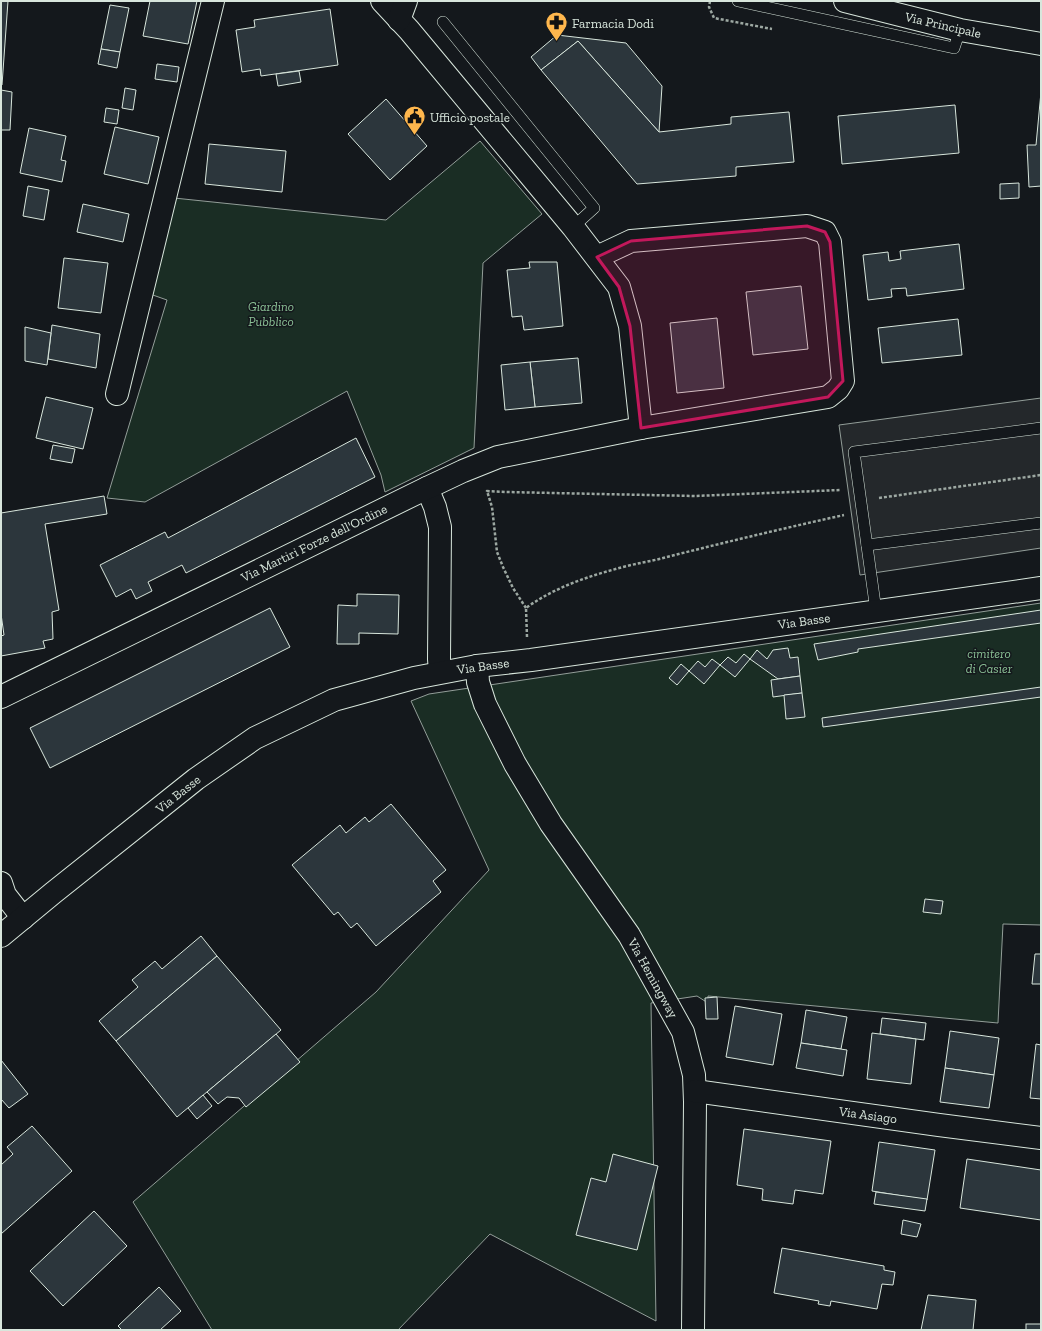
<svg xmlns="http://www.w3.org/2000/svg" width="1042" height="1331" viewBox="0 0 1042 1331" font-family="'Zilla Slab',serif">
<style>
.green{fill:#1a2d24;stroke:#939e99}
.parking{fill:#24282b;stroke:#939e99}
.building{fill:#2c363c;stroke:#d8e6dc}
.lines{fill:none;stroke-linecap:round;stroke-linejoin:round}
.service-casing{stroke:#d8e6dc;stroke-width:12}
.minor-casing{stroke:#d8e6dc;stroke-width:24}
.secondary-casing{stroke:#d8e6dc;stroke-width:24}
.path{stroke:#9da8a2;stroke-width:2.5;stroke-dasharray:3 2;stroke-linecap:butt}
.service{stroke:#14181c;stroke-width:11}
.minor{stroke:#14181c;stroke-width:22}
.secondary{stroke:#14181c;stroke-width:22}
.marked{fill:#c2185b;fill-opacity:0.2;stroke:#c2185b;stroke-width:3;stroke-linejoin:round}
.labels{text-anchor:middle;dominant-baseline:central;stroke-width:3;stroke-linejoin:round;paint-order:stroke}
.poi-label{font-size:13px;fill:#d8e6dc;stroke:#14181c;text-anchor:start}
.street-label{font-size:13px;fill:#d8e6dc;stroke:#14181c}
.park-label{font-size:13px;font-style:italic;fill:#8ac095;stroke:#14181c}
</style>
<rect width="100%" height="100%" fill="#14181c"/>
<g class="green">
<path d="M480,141L542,214L483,263L474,448L385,492L381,475L347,391L145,502L107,498L167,300L150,294L174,198L386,220Z"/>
<path d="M1041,603V925L1003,924L998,1023L708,996V1003L697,996L651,1003L656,1321L490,1234L398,1330H212L133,1202L376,992L489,870L411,701L429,694Z"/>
</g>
<path class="parking" d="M1041,398V548L860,575L839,425Z"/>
<g class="building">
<path d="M1,1H8L2,85H1Z"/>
<path d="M150,1H197L188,44L143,36Z"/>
<path d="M110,5L129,8L120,52L101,49Z"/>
<path d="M330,9L338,65L261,76L260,69L242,72L236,30L255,27L254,20Z"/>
<path d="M557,35L626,43L662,86L659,132L578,41L541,70L531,57Z"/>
<path d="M578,41L659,132L731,124V117L789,112L794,162L736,167V176L637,184L541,70Z"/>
<path d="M101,49L120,52L117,68L98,64Z"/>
<path d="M157,64L179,67L177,82L155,79Z"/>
<path d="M299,71L301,82L278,86L276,74Z"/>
<path d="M125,88L136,90L133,110L122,108Z"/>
<path d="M1,90L12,92L10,130H1Z"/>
<path d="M1041,92V186L1029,187L1027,145H1036Z"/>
<path d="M386,99L427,146L390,180L348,134Z"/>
<path d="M955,105L959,153L842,164L838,116Z"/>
<path d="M106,108L119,110L117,124L104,122Z"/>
<path d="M115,127L159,137L148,184L104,174Z"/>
<path d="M29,128L66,136L61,160L66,161L62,182L20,173Z"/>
<path d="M209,144L286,151L282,192L205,184Z"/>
<path d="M1019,183V198L1000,199V184Z"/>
<path d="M28,186L49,190L44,220L23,216Z"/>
<path d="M83,204L129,214L123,242L77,232Z"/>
<path d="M959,244L964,289L907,296L906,288L891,289L892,297L868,300L863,255L888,252L889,261L901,259L900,251Z"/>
<path d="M64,258L108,263L101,313L58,308Z"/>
<path d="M529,262H557L563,326L524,330L522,316L512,317L507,270L530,268Z"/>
<path d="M801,286L808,349L753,355L746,292Z"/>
<path d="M717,318L724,388L677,393L670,323Z"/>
<path d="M958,319L962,355L882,363L878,328Z"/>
<path d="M52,325L100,334L96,368L48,359Z"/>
<path d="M25,327L51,333L47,365L25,361Z"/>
<path d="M578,358L582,403L535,407L530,362Z"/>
<path d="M530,362L535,407L505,410L501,365Z"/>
<path d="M46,397L93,408L83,449L36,438Z"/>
<path d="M356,438L375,477L186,573L182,565L148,582L152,591L136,599L131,589L116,597L100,565L165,532L168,538Z"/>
<path d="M53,445L75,449L72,463L50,459Z"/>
<path d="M104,496L107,514L45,524L59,610L52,612L53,639L43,641L45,648L1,656V636L4,635L1,614V513Z"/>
<path d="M357,594L399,595L398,634L359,633V644H337L338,605L357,606Z"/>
<path d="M270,608L290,647L50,768L30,728Z"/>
<path d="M1041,610V623L858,649V652L818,660L814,644Z"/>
<path d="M788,648L790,658L798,657L800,676L778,679L750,659L757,650L767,659L773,650Z"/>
<path d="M744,654L750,659L735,677L720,665L728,657L736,663Z"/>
<path d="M712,659L720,665L704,684L689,671L698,661L705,667Z"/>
<path d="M681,664L689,671L677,685L669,678Z"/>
<path d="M800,676L802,693L773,697L771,680Z"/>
<path d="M1041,687V697L823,727L822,718Z"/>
<path d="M802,693L805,717L786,719L784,695Z"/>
<path d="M391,804L446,870L433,881L441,892L376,946L357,923L351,928L338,912L334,915L292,865L340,825L346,833L365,817L369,822Z"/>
<path d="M925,899L943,901L941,914L923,912Z"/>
<path d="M201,936L217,956L116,1041L99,1021L138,987L132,980L155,961L162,969Z"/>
<path d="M1035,954H1041V984H1032Z"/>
<path d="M217,956L281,1030L177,1117L116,1041Z"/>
<path d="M717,997L718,1019H706L705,998Z"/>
<path d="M735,1006L782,1014L773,1065L726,1057Z"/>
<path d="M806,1010L847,1017L841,1049L801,1043Z"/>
<path d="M882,1018L926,1023L924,1040L880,1034Z"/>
<path d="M950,1031L999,1038L994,1075L945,1068Z"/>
<path d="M872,1033L916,1039L911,1084L867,1079Z"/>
<path d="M276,1034L300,1062L246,1107L239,1098L227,1097L218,1104L207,1092Z"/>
<path d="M801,1043L847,1050L843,1076L796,1068Z"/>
<path d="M1036,1044L1041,1045V1099L1030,1098Z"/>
<path d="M1,1060L28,1094L9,1108L1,1099Z"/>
<path d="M945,1068L994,1075L989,1108L940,1102Z"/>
<path d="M203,1095L212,1106L197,1119L188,1108Z"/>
<path d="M32,1126L72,1171L1,1234V1165L13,1154L7,1147Z"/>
<path d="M744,1129L831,1141L823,1194L795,1190L793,1204L762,1200L763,1189L737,1185Z"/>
<path d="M879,1142L935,1150L927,1200L872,1191Z"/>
<path d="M613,1154L658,1166L637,1250L576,1235L591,1178L606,1182Z"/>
<path d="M967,1159L1041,1170V1220L960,1208Z"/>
<path d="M876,1192L927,1199L925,1211L874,1204Z"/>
<path d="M94,1211L127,1246L63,1306L30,1271Z"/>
<path d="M903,1220L921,1224L917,1237L901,1234Z"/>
<path d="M782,1248L884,1266V1270L895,1272L893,1285L882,1284L877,1309L831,1301L830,1306L818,1304L819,1301L774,1293Z"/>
<path d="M159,1287L181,1311L160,1330H122L118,1326Z"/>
<path d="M928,1295L976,1300L973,1330H921Z"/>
<rect x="1026" y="1324" width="15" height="6"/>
</g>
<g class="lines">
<defs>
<g id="service">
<path d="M738,1L954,48L960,30"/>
<path d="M443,22L594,208L573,227"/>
<path d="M867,545L1041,523"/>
<path d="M876,611L854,452L1041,428"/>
</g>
<g id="minor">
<path d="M382,1L409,30L573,227L619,287L630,326L641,428"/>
<path d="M399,20L406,1"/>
<path d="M117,394L213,1"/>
<path d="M427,488L435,507L440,527L439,659L440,672"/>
<path d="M477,666L478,682L485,704L515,764L551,824L629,935L683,1032L694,1075L695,1102L693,1330"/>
<path d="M1,697L427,488L463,471L498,457L641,428L828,397L838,389L843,381L830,242L825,232L807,226L631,241L597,257"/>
<path d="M1,883L5,895L23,918"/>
<path d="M1,936L53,893L196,779L255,738L334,700L414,678L477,666L531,660L1041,588"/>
<path d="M695,1091L939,1125L1041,1138"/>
</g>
<path id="secondary" d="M845,1L960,30L1041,44"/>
</defs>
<use href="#service" class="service-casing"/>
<use href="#minor" class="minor-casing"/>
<use href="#secondary" class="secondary-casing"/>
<g class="path">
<path d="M710,1L709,7L714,18L772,29"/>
<path d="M879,498L1041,475"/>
<path d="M526,608L513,588L503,567L497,552L492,507L487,491L506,492L695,496L840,490"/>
<path d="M527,637L526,608C555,587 589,576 623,567C638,563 653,561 667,557C726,542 785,528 844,515"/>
</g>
<use href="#service" class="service"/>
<use href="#minor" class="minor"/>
<use href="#secondary" class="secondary"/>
</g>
<path class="marked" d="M807,226L825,232L830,242L843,381L828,397L641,428L630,326L619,287L597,257L631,241Z"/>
<defs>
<symbol id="pharmacy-pin" viewBox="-11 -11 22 30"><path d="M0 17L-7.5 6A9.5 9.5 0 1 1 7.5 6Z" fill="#ffb74d" stroke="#14181c"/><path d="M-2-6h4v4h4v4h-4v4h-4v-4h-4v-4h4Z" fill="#111"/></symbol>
<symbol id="civic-pin" viewBox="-11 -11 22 30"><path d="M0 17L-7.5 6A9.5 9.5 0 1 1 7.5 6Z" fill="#ffb74d" stroke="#14181c"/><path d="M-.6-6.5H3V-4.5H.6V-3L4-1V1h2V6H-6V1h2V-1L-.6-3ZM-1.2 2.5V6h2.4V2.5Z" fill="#111"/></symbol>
</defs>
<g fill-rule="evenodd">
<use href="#pharmacy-pin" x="544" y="10" width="25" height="34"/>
<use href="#civic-pin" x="402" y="104" width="25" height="34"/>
</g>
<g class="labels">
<g class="poi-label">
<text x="572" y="23">Farmacia Dodi</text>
<text x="430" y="117">Ufficio postale</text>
</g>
<g class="street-label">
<text transform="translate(943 25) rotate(13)">Via Principale</text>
<text transform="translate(314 543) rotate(-26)">Via Martiri Forze dell'Ordine</text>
<text transform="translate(804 621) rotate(-8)">Via Basse</text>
<text transform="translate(483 666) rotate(-8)">Via Basse</text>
<text transform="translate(178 794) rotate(-38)">Via Basse</text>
<text transform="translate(653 978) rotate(61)">Via Hemingway</text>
<text transform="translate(868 1115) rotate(8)">Via Asiago</text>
</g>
<g class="park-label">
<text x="271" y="306">Giardino<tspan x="271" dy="15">Pubblico</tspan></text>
<text x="989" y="653">cimitero<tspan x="989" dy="15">di Casier</tspan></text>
</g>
</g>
<rect width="1042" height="1331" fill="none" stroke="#d8e6dc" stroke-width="4"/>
</svg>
